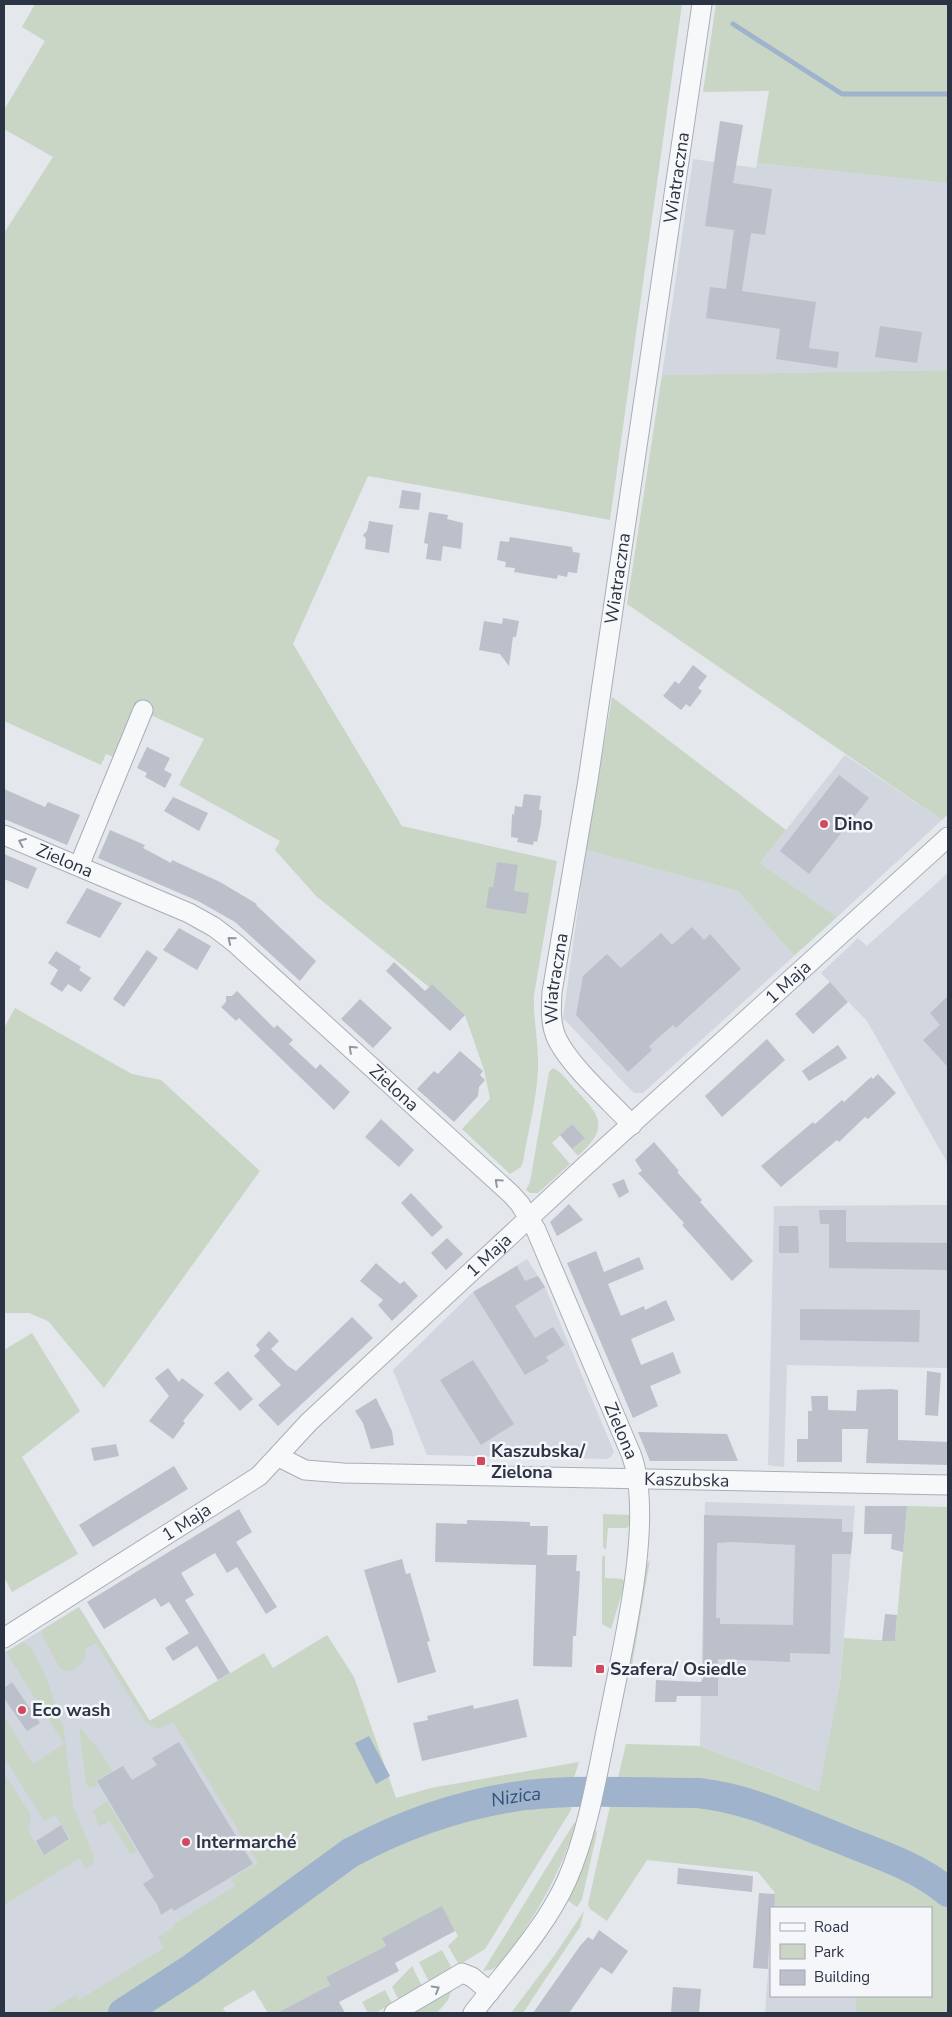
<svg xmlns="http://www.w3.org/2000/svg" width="952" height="2017" viewBox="0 0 952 2017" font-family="'Nunito Sans',sans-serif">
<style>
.built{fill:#d2d6de}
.green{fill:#c9d6c5}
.water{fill:#9fb4cc}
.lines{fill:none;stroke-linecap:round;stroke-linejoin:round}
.stream{stroke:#9fb4cc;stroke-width:5}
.river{stroke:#9fb4cc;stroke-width:30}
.building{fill:#bbc0ca;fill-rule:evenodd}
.minor-casing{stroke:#a9aeb7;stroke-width:21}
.minor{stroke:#f7f8fa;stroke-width:19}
.oneway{stroke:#9196a0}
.poi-dot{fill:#d1495b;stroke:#f4f6f9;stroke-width:2}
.labels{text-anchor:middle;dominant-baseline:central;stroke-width:5;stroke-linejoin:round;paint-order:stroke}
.street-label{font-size:18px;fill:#2b3445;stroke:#f4f6f9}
.poi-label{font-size:18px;font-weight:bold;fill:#2b3445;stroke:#f4f6f9;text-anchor:start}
.water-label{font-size:19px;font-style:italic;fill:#34527a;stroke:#f4f6f9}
</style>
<rect width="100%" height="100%" fill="#e4e7ec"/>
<g class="built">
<path d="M693,159L756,168L757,163L947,183L948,370L662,375Z"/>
<path d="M845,755L942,820L837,917L760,863Z"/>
<path d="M586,850L738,891L794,956L643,1093H634L627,1086L563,1018Z"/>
<path d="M948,873V1164L867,1021L821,973L858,938L867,946Z"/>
<path d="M948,1205V1368L787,1365L784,1467L768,1465L774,1206Z"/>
<path d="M527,1259L545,1287L614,1452L611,1457L607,1459L427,1455L393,1370L473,1292Z"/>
<path d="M705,1502L855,1506L840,1682L820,1791L700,1746Z"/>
<path d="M79,1607L149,1721L171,1708L280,1891L96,2013H4V1653Z"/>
<path d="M769,1958L771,1996H855L856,2013H765Z"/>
</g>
<g class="green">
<path d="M35,4H682L610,520L368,476L293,644L402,826L557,861L534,995C533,1020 539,1044 538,1069C537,1099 528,1131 523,1162L521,1167L510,1174L462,1129L490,1099L484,1070L465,1015L432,984L429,987L316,896L275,850L280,841L179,785L204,739L135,708L114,757L106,754L101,765L4,721V233L53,157L4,129V110L45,41L22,27Z"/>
<path d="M716,4H948V196L947,183L757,163L769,91L703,92Z"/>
<path d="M948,370V814L942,820L627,604L662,375Z"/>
<path d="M612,697L786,830L760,863L837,917L794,956L738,891L586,850Z"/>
<path d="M15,1008L132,1074L161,1080L260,1171L104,1388L48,1321L29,1313H4V1028Z"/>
<path d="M553,1068C562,1072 569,1083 576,1090C602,1118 609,1127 578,1156L572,1149L585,1138L572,1124L552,1143L570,1164L538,1193H530L526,1190L530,1182L549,1072Z"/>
<path d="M32,1333L80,1411L22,1457L78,1554L12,1592L4,1577V1350Z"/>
<path d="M907,1506L948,1507V1882C918,1857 879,1845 843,1830C809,1816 773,1799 737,1789C699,1780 655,1785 616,1786L626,1744L700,1746L819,1791L840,1682L844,1638L895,1641Z"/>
<path d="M603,1514L630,1515V1524L627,1528H608L606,1550L603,1547Z"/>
<path d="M605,1555V1578L622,1579L625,1583L611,1629L602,1624V1557Z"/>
<path d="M650,1560L632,1665L628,1662L644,1568Z"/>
<path d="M79,1607L150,1721L264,1653L273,1668L327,1635L354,1677L396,1798L431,1788L579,1762L571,1787C499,1790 421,1805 357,1839L151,1990L107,2013H45L76,1995L79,2000L164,1948L158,1937L172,1928L176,1923L235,1886L231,1879L258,1863L173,1722L158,1729L146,1723L96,1643L85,1649C88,1659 78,1669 69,1672L60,1668L43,1637L42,1630Z"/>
<path d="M23,1642L31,1648L45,1674L64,1730L73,1806L94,1856L93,1864L86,1869L80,1858L4,1905V1776L7,1778L31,1815L28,1831L43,1855L71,1839L55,1815L44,1821L4,1757V1716L33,1764L64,1744L6,1652Z"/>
<path d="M79,1726L102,1754L112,1771L95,1781L98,1786L90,1788L86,1783Z"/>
<path d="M572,1798L571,1810L485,1949L459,1965L448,1946L458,1936L442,1907L382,1938L386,1946L326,1977L330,1985L277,2013H268L254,1990L223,2008L226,2013H132C181,1981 231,1948 279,1913C309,1892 337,1867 368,1849C423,1818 509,1797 572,1798Z"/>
<path d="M107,1801L137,1851L130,1854L110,1821L99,1827L93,1811Z"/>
<path d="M699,1801C746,1807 786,1825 830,1842C871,1859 914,1873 948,1903V2013H856L855,1996H931V1908H773L775,1893L758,1872L647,1860L607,1921L590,1909L588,1904L610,1806L623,1805L624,1802Z"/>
<path d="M574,1823H576C560,1876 533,1920 501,1964L491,1970L483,1971Z"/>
<path d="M595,1829L597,1833L582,1899L577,1907L567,1900Z"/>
<path d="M584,1911L580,1927L523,2013H511L554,1956Z"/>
<path d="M442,1950L452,1969L429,1982L419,1962Z"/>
<path d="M412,1966L422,1986L399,2000L392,1987Z"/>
<path d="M452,1988L448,2000L437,2013H409Z"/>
<path d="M385,1990L392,2003L376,2013H368L362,2002Z"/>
</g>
<path class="water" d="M369,1736L390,1776L376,1784L355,1743Z"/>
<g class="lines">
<path class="stream" d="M733,24L842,94H948"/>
<path class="river" id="s1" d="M123,2013L191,1969L350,1853C404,1824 466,1803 526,1795C583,1789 641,1793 698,1793C747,1798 790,1819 836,1837C874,1853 916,1865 948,1892"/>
</g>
<g class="building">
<path d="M720,121L743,125L733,183L772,189L765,235L751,233L742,291L816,302L809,348L839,352L837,368L776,359L780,329L706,318L710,287L726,289L734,230L705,226Z"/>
<path d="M880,326L922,332L917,363L875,357Z"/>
<path d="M402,490L421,493L419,510L399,508Z"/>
<path d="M429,512L448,515L447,519L463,523L461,549L443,546L441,561L426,559L428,544L424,543Z"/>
<path d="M369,521L393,525L389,553L365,549L366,539L363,535L367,531Z"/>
<path d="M510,537L572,547L573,552L580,553L577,573L568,572L567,577L558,575L557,579L514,572L515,568L505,567L506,562L497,560L500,541L509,542Z"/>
<path d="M503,618L519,621L516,637H513L509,666L500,654L479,650L484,621L502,624Z"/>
<path d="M693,665L707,676L698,688L702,691L690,707L686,704L681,710L663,696L675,681L679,684Z"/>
<path d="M147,747L170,758L164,770L172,774L165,788L145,777L147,773L137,768Z"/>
<path d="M839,775L869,798L809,874L780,851Z"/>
<path d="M4,789L45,807L48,802L80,815L67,845L4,819Z"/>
<path d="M524,794L541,796L539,810H542L541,823L537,842L534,841L533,845L517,842L518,838L511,837L512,814L514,815L515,806L522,807Z"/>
<path d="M173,797L208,813L199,831L164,811Z"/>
<path d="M110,830L145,845L143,848L171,863L172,860L220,882L257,904L256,905L316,961L300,981L235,922L198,901L98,858Z"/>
<path d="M4,854L37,868L28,889L4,879Z"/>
<path d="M497,862L518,865L514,891L529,893L526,914L486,908L489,887H493Z"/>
<path d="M87,888L122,903L100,938L66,923Z"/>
<path d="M692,927L704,940L710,934L741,969L676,1028L673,1025L649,1046L652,1050L628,1072L576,1015L583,976L607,954L621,968L661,933L672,945Z"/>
<path d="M179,928L211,946L197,970L163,950Z"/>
<path d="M147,950L158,958L124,1007L113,999Z"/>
<path d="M56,951L81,967L79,970L91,978L81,992L68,984L62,992L50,984L58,970L48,963Z"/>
<path d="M394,962L425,991L432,984L465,1015L450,1031L386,971Z"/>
<path d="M830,982L848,1002L813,1034L795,1014Z"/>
<path d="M237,991L274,1028L277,1025L293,1040L289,1044L316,1069L320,1064L350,1092L334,1110L239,1018L236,1021L221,1007L226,1002V996H232Z"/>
<path d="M948,996V1067L923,1040L940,1025L930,1013Z"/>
<path d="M360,999L392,1028L373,1048L341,1019Z"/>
<path d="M767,1039L785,1060L722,1117L705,1096Z"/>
<path d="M838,1045L847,1058L809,1081L802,1071Z"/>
<path d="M460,1051L483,1071L480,1075L485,1080L479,1087L478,1096L454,1122L417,1089L434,1071L438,1074Z"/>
<path d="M878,1074L896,1093L868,1119L865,1117L839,1142L837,1140L781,1187L761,1166L813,1122L815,1124L842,1100L844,1102L871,1077L873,1079Z"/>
<path d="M381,1119L414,1150L399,1167L365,1137Z"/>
<path d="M572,1124L585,1138L572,1149L560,1135Z"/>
<path d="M654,1142L679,1171L677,1172L702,1200L700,1202L753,1261L732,1281L682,1225L684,1223L638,1173L642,1171L635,1160Z"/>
<path d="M624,1179L629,1192L619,1198L612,1184Z"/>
<path d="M411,1193L443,1227L432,1237L401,1203Z"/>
<path d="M569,1204L583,1220L557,1236L550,1222Z"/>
<path d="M819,1210H846V1242L948,1243L947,1270L829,1268V1224H820Z"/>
<path d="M779,1226H798L799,1253H779Z"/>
<path d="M447,1238L463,1254L446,1270L431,1253Z"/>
<path d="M596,1251L604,1272L639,1257L644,1269L608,1284L621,1316L644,1306L645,1310L666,1300L675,1320L631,1339L641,1365L673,1352L681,1373L650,1386L658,1406L633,1418L567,1263Z"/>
<path d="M376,1263L400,1284L404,1281L418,1296L392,1321L378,1305L383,1300L360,1281Z"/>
<path d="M517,1266L525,1281L538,1276L545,1287L515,1306L535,1338L553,1327L565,1345L546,1357L549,1361L525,1375L473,1292Z"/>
<path d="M800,1309L920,1310L919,1342L800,1340Z"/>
<path d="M352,1317L373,1338L278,1426L258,1405L281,1385L254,1356L260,1350L256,1345L269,1331L279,1341L271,1349L288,1366L296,1371Z"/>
<path d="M473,1360L514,1424L481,1445L440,1380Z"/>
<path d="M168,1368L179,1382L182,1378L204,1395L183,1421L185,1423L173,1439L149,1421L169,1396L155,1378Z"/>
<path d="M228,1371L253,1399L240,1411L214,1383Z"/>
<path d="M927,1371L941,1373L938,1416L925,1415Z"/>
<path d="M891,1389L898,1390V1440L948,1442V1465L866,1463L868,1429H842V1462H797V1439H808V1411H812L811,1396H828V1410L856,1411L857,1390Z"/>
<path d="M376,1398L392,1431L394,1445L371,1449L363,1423L355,1411Z"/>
<path d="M638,1432L727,1434L738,1461H650Z"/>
<path d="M116,1444L119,1456L94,1461L91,1448Z"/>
<path d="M174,1466L188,1489L93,1547L79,1525Z"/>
<path d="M865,1506H907L903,1552L891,1549L892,1534H864Z"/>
<path d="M239,1509L252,1532L236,1542L277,1607L266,1614L237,1567L227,1573L215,1553L181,1573L194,1595L185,1600L230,1673L218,1680L197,1646L173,1661L165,1648L189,1633L169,1602L161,1607L155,1598L104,1629L87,1602Z"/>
<path d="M704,1515L842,1519V1532H853L851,1554H832L830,1654L790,1653V1662L718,1659V1696H677L676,1702H655L656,1680L701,1682L703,1679ZM732,1542L795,1545L793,1625L720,1624V1618H716L717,1543Z"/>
<path d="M467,1520L530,1522V1526H548L547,1555H577L576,1571H580L579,1590L576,1636H573L572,1667L533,1666L536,1565L435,1562L436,1523L467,1524Z"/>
<path d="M402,1559L406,1574L410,1573L423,1617L430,1641L427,1642L436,1672L398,1683L364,1570Z"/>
<path d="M885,1614L897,1615L895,1641H882Z"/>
<path d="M12,1682L40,1723L27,1731L4,1698V1688Z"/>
<path d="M518,1699L527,1737L422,1761L413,1723L428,1720L427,1716L473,1705L474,1709Z"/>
<path d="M179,1742L253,1864L174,1911L172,1908L161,1915L157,1904L143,1884L154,1877L97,1781L123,1766L132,1780L157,1765L152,1758Z"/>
<path d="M61,1825L69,1839L44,1855L36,1841Z"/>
<path d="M678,1868L753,1876L752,1892L677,1884Z"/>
<path d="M759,1893L775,1894L774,1908H771L768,1969L753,1968Z"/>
<path d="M442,1906L455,1931L395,1963L399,1971L339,2002L345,2013H277L330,1985L326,1977L386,1946L382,1938Z"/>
<path d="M599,1930L628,1951L612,1974L601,1967L569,2013H533L580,1946L588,1937L593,1940Z"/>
<path d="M673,1987L701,1989L699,2013H671Z"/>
</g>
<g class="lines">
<defs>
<g id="minor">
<path id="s2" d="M4,835L189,913L214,927L235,943L511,1194L520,1204L536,1230L631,1454C655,1517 623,1645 610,1712C598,1768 590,1827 567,1880C545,1929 505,1971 473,2013"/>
<path d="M79,866L143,710"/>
<path id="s3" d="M632,1125C610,1101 573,1069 558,1041C550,1026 551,1008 552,992L588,780L702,4"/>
<path id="s4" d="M279,1457L305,1470L343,1473L948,1485"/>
<path id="s5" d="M4,1638L259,1476L309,1422L583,1168L948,837"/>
<path d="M394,2013L462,1973L472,1977L490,1992"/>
</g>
</defs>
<use href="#minor" class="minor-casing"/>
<use href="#minor" class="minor"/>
</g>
<defs><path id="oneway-chevron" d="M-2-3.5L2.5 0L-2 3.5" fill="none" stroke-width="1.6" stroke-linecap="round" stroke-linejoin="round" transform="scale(1.25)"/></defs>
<g class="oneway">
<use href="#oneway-chevron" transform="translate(22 842) rotate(-157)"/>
<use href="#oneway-chevron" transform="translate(231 940) rotate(-141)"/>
<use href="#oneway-chevron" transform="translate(352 1049) rotate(-137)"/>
<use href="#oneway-chevron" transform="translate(498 1182) rotate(-138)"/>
<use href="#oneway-chevron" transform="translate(436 1989) rotate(-30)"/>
</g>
<g class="poi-dot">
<circle cx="824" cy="824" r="5"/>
<rect x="476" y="1456" width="10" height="10" rx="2.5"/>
<rect x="595" y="1664" width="10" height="10" rx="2.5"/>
<circle cx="22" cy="1710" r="5"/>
<circle cx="186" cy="1842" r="5"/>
</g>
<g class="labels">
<g class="street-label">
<text stroke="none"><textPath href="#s3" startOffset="986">Wiatraczna</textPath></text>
<text stroke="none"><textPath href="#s3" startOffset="581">Wiatraczna</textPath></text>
<text stroke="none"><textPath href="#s2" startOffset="66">Zielona</textPath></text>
<text stroke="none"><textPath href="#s3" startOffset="176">Wiatraczna</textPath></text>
<text stroke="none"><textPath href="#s5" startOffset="1026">1 Maja</textPath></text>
<text stroke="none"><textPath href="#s2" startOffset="471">Zielona</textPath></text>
<text stroke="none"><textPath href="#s5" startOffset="621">1 Maja</textPath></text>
<text stroke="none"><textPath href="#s2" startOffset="891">Zielona</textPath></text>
<text stroke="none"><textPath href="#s4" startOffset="411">Kaszubska</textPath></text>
<text stroke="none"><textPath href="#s5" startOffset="216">1 Maja</textPath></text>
</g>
<g class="poi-label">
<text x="834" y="824">Dino</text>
<text x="491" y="1451">Kaszubska/<tspan x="491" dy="21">Zielona</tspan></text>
<text x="610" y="1669">Szafera/ Osiedle</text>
<text x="32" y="1710">Eco wash</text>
<text x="196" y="1842">Intermarché</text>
</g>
<g class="water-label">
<text stroke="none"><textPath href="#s1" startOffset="454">Nizica</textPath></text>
</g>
</g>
<rect width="952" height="2017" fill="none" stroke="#2b3445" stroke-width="10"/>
<rect x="770" y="1907" width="162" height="90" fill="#f4f6f9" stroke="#a4a8b1"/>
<rect x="780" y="1923" width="25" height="8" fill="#f7f8fa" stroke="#a4a8b1"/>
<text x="814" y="1932" font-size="15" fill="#2b3445">Road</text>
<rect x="780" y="1944" width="25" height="15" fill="#c9d6c5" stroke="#a4a8b1"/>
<text x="814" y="1957" font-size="15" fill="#2b3445">Park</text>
<rect x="780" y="1970" width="25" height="15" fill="#bbc0ca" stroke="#a4a8b1"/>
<text x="814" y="1982" font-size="15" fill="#2b3445">Building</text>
</svg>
